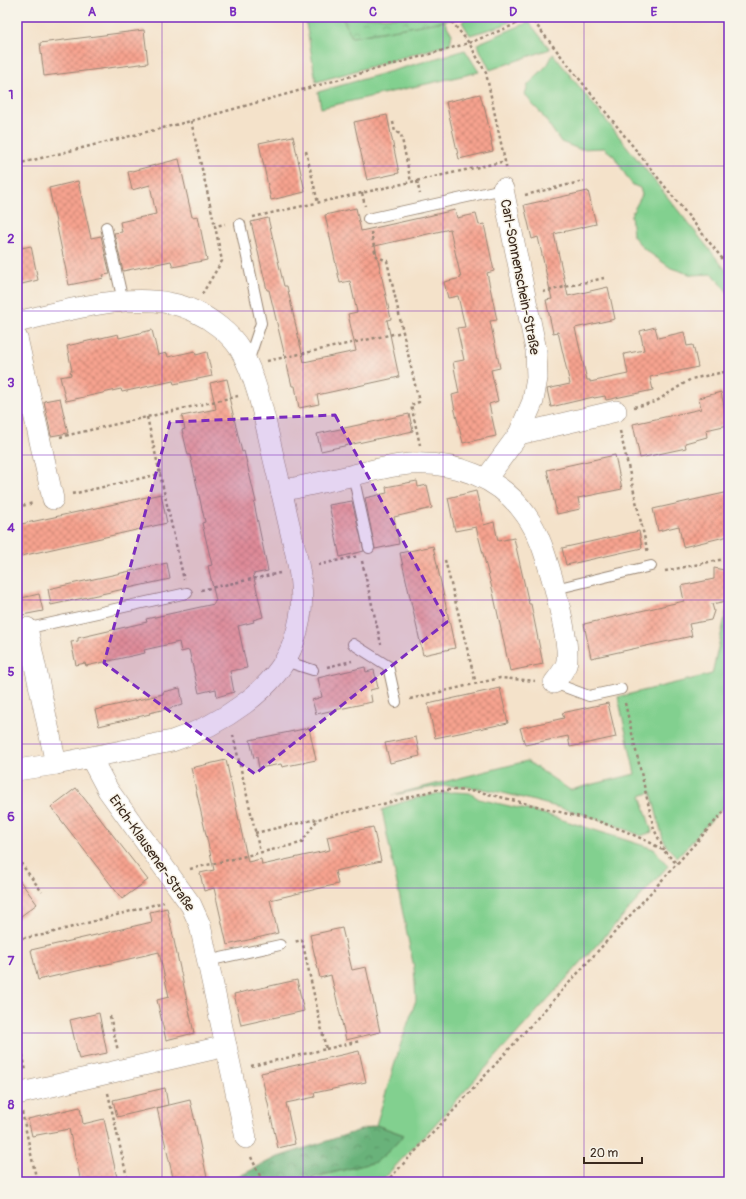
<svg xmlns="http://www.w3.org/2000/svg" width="746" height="1199" viewBox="0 0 746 1199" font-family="Pangolin,sans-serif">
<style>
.grass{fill:#82d08f;stroke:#5e7d56}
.forest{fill:url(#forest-crowns);stroke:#526e4c}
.park{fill:url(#park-crowns);stroke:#5e7d56}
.building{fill:url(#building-cross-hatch)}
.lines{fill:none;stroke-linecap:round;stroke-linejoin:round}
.lane-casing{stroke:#988674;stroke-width:12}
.street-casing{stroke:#988674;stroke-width:22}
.path{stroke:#988674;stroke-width:2.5;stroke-dasharray:3 3;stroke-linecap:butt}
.lane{stroke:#fff;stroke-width:10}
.street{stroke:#fff;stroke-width:21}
.marked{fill:#7b2cbf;fill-opacity:0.2;stroke:#7b2cbf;stroke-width:3;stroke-dasharray:8 5;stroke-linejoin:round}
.grid{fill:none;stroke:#7b2cbf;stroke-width:1;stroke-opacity:0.55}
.labels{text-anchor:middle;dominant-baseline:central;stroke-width:3;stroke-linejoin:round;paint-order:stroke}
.street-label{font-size:14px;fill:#3b2a1e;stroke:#f7f3e8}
.neatline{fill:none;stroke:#7b2cbf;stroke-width:1.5}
.grid-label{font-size:13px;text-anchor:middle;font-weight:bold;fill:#7b2cbf}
</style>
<defs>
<pattern id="forest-crowns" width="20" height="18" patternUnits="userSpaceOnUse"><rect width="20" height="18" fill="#69b27a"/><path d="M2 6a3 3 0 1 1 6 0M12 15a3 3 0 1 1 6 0" fill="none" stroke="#589163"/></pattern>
<pattern id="park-crowns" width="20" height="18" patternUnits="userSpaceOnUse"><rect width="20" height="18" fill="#82d08f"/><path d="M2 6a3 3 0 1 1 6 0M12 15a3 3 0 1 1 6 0" fill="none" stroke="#6ca974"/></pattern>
<pattern id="building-cross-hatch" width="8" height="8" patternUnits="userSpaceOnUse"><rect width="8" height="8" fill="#f7a38f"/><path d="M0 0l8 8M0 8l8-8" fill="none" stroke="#c98574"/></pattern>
</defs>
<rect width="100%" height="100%" fill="#f7f3e8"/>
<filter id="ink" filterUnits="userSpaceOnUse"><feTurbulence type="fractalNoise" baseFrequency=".025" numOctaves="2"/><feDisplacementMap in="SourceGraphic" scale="8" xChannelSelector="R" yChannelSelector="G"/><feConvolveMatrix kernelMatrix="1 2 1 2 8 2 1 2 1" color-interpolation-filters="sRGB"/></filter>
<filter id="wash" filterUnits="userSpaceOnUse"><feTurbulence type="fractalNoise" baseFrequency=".012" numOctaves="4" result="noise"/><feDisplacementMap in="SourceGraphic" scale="16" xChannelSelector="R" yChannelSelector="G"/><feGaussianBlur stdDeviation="0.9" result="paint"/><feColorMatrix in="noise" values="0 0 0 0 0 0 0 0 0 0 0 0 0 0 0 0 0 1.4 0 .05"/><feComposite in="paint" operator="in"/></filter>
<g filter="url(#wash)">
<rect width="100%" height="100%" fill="#f4e2ca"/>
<g class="grass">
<path d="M305,17H342L352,37L444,21L452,34L450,44L316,82Z"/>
<path d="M468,17H517L504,25L470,35L462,22Z"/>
<path d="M529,22L550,49L490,70L477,44Z"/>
<path d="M465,50L479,72L321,108L318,92Z"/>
<path d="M553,54L729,274V294L713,274L692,275L671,268L644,249L633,236L631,215L642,195L640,188L633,185L628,179L614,156L604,148L579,149L561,142L540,112L533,105L525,94L528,85L548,64Z"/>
<path d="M729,600V801L677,857L667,847L663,839L651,792L641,796L652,832L641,836C609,821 576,812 542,803C511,795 479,785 446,786C428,787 409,792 392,795L527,761L570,790L635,774L618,697L712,674Z"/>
<path d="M454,792L470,793L479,799L544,814L654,849L668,866L428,1132L380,1182H312L311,1178L376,1162L404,1135L376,1125L401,1043L416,1000L414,968L382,810C406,800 427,794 454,792Z"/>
</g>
<path class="forest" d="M376,1125L404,1135L390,1150L376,1162L311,1178L312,1182H228L275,1158Z"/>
<path class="park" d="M342,17H466L352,37Z"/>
<g id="blocks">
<g class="building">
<path d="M144,30L148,63L44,76L40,43Z"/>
<path d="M480,94L483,105H484L492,142H491L493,151L459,159L446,102Z"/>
<path d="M387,115L399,173L367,180L354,122Z"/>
<path d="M293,136L305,192L271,200L259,143Z"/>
<path d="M179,159L192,217L198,216L207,260L173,267L171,261L123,271L114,233L122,232L120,222L156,214L150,185L132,190L128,172Z"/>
<path d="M78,181L91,238L101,236L110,274L103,275L104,278L69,285L49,188Z"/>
<path d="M588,191L596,224L554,234L568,296L608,287L615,319L575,328L587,380H590V382L628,374L624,354L644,350L640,331L655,327L658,338L684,332L687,346L693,345L698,367L650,377L653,390L606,400L605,396L594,398L593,397L551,407L547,389L570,384L558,332L553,333L546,300L552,299L538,237L532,239L524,205Z"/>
<path d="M356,208L361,231L455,210L457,218L476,214L479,225L484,224L494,271L487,273L497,320L490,321L500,368L491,370L498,401L489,404L496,436L463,443L455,411L452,395L459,393L453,362L464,360L457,328L465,327L458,296L448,298L444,282L461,278L450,229L375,246L391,319L387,320L399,377L317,395L319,404L299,408L295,386H292L269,290H267L251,222L268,218L284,286H287L304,362L356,351L348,314L357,312L350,281L340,283L325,215Z"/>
<path d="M31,246L38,280L22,284L17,263V249Z"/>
<path d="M152,330L158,355L167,353L168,357L195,351L196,355L207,352L212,376L174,384L173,381L122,392L121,389L66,401L60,377L71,375L70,371H72L67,346L118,334L119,338Z"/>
<path d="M227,379L231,396L229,397L242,452L244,451L256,502L254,503L268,571L253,574L263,617L253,620L254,622L238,626L247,668L230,671L234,692L217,697L216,689L199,693L189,650L181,652L179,642L144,650L145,653L86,666L85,663L76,665L71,642L78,641V638L147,622L146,619L214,604V602L216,601L208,566L212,565L202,523L205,522L190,455H188L184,438L182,430L185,429L182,416L216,409L210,383Z"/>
<path d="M721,392L728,425L706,430L707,437L685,443L686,448L640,458L633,424L701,409L699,398Z"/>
<path d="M60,398L68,433L51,436L44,401Z"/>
<path d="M409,414L413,431L321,451L317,434Z"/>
<path d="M615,455L622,489L578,498L580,509L557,514L547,470Z"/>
<path d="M417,481L418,487L427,485L432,508L394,517L399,544L375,549L365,498L387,493L386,487Z"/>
<path d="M476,491L484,525L494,522L498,541L514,538L529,604H531L543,664L510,671L493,592L476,527L455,531L448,498Z"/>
<path d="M729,492V536L683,547L679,526L658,531L653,509Z"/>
<path d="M161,494L167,523L17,557V525Z"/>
<path d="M352,501L364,551L340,557L329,505Z"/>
<path d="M639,531L642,548L566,565L562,548Z"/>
<path d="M433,546L455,648L423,655L400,553Z"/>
<path d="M167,563L170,579L51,605L48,589Z"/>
<path d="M714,568L729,571L726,601L712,604L714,611L711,620L689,624L692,636L591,658L584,624L684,601L681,586L714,579Z"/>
<path d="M39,594L43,611L17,616V599Z"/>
<path d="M365,667L366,672L374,670L378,688L370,690L372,702L316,714L312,700L322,697L318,678Z"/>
<path d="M180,688L183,705L149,713L150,714L99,726L95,710L163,694V692Z"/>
<path d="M500,688L508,723L435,738L428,704Z"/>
<path d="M608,703L616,737L570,747L568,736L525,745L520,728L564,718L562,713Z"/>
<path d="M309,728L316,760L282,767L281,764L259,768L257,757L254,758L250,740Z"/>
<path d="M416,737L420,756L390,763L385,743Z"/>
<path d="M226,760L248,862L261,859L262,865L330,850L327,837L373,827L381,861L335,871L338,884L270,900L278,933L227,945L214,888L204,891L200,873L214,870L191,768Z"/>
<path d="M76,788L148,880L122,899L51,807Z"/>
<path d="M17,877L37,904L17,919Z"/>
<path d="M167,908L194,1033L166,1040L157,1000L169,997L159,952L38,980L31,950L152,922L150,912Z"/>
<path d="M342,928L352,970L366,967L380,1032L346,1040L331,975L320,978L310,935Z"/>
<path d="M297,980L304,1011L241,1025L234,994Z"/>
<path d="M99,1013L107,1053L79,1059L70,1020Z"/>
<path d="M359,1051L366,1082L314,1093L315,1097L286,1103L295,1144L278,1148L261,1073Z"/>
<path d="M165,1088L168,1105L117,1117L113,1100Z"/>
<path d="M190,1100L194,1117L208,1182H174L157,1108Z"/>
<path d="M80,1107L83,1124L104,1119L118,1182H81L69,1129L32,1136L28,1119Z"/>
</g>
</g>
</g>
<g filter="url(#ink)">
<use href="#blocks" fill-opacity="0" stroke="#988674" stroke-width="1"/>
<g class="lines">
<defs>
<g id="lane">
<path d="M368,219L503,189"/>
<path d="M240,224L261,323L248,362"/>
<path d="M106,227L123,301"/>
<path d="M353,475L369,548"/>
<path d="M555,589L651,566"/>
<path d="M25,629L187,593"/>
<path d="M353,644L388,666L396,702"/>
<path d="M285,661L313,670"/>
<path d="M554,683L589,696L621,689"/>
<path d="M207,961L280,945"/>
</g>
<g id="street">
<path d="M17,322C68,310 144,287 194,311C211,319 230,333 240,349C259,382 266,427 275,464C281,488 286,512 292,537C296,553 300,569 301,585C303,603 300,624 294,641C278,690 218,726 172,741L56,764L17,770"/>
<path d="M17,338L53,499"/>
<path d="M519,434L616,411"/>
<path d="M486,479L519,434L533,401L537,378L536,350L503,189"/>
<path d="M281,491C304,486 327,481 350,476C369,471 389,466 409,464C454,461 500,477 526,515C541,536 547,561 554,585C558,601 571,651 566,665C563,672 558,678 554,683"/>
<path d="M27,628L56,764"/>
<path d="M226,1046L246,1138"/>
<path d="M17,1094L226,1046L200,925L191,905L108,790L91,758"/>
</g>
</defs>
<use href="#lane" class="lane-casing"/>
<use href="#street" class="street-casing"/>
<g class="path">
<path d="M448,17L469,43L486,73L507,171"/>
<path d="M530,17L729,267"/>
<path d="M191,121L215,226"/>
<path d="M393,122L395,132L401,134L411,182"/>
<path d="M306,151L318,203"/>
<path d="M17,164L191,121L469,43L514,25L528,17"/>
<path d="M417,181L420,194"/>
<path d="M362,193L365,206"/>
<path d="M525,195L584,181"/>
<path d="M253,217L506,161"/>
<path d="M371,232L376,256L387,261L403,332"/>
<path d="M543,292L604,278"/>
<path d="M202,294L222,261L215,226L225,224"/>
<path d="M267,361L403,332L419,402L411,405L420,445"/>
<path d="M634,407L655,402L691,379L729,371"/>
<path d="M147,417L160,474"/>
<path d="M620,431L648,553"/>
<path d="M60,437L238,396"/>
<path d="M72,494L160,474L184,580"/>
<path d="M17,507L34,503"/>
<path d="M445,560L476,684"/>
<path d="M362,561L381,644"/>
<path d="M318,565L358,556"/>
<path d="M665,571L729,558"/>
<path d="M201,590L280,573"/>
<path d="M327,667L352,661"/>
<path d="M410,699L500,678L535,681"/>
<path d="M625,703L654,829L664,850"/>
<path d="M233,735L260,852"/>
<path d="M255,833L317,819"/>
<path d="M17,858L42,892"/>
<path d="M190,869L301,843L318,819L383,804L435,790H457L480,792L600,822L625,831L651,843L664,851L676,863"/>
<path d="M17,939L43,935L164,902"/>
<path d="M110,1016L118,1051"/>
<path d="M19,1037L26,1071"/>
<path d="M326,1049L360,1041"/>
<path d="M251,1066L326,1049L302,940L294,942"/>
<path d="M108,1093L128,1182"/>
<path d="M22,1112L37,1182"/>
<path d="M251,1157L263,1182"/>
<path d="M386,1182L445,1120L729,806"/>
</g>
<use href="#lane" class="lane"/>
<use href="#street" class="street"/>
</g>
</g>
<path class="marked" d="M335,415L447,622L255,774L104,663L170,422Z"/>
<path class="grid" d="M162,17V1182M303,17V1182M443,17V1182M584,17V1182M17,166H729M17,311H729M17,455H729M17,600H729M17,744H729M17,888H729M17,1033H729"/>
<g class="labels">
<g class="street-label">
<text transform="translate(520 277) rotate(79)">Carl-Sonnenschein-Straße</text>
<text transform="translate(152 853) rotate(55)">Erich-Klausener-Straße</text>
</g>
</g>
<rect width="746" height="1199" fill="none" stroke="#f7f3e8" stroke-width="44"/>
<path d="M584 1157v6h58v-6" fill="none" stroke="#3b2a1e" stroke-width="2"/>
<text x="590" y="1157" font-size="12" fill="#3b2a1e" stroke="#f7f3e8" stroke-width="3" paint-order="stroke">20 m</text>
<rect x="22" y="22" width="702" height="1155" class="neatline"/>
<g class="grid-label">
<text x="92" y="16">A</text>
<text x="233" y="16">B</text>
<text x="373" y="16">C</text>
<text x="513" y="16">D</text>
<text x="654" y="16">E</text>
<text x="11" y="99">1</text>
<text x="11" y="243">2</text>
<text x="11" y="387">3</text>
<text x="11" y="532">4</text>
<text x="11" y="676">5</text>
<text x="11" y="821">6</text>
<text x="11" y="965">7</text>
<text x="11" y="1109">8</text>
</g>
</svg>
